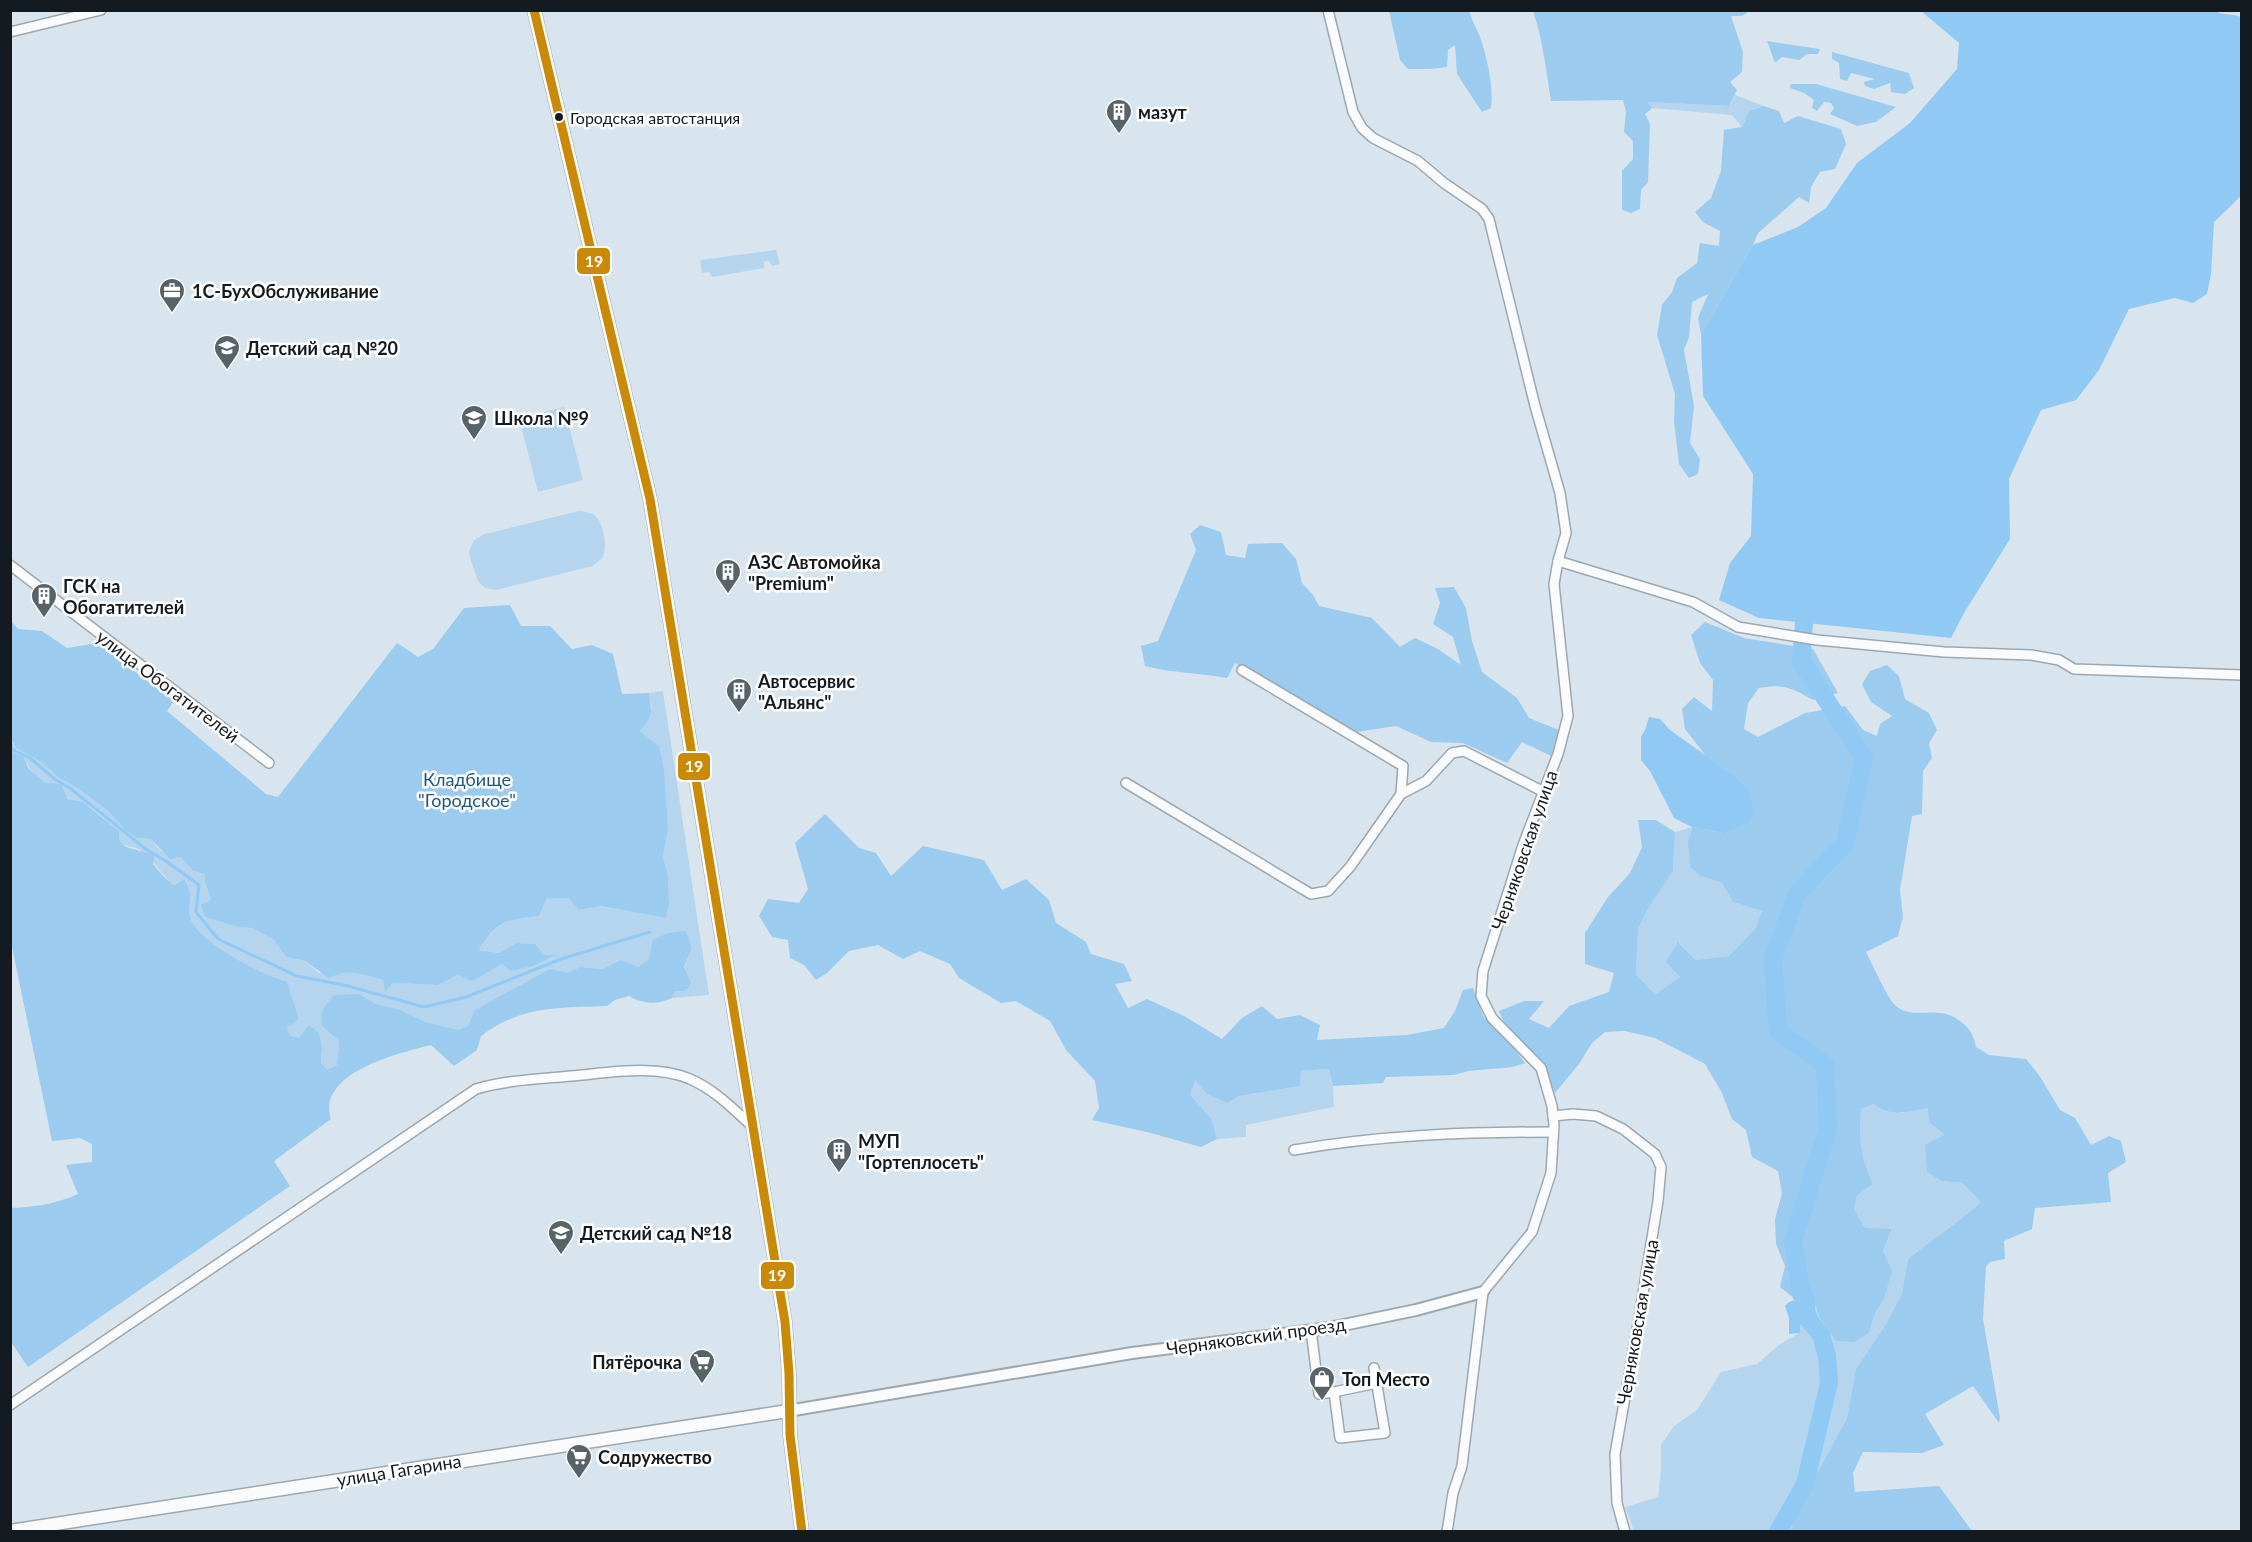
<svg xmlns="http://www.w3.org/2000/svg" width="2252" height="1542" viewBox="0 0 2252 1542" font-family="Lato,sans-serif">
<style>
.green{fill:#b5d5ef}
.forest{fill:#9bcbef}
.water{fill:#8fc9f4}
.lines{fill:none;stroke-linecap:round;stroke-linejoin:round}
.stream{stroke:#8fc9f4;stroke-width:3}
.river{stroke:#8fc9f4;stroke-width:18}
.minor-casing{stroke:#9ea7ae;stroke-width:12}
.tertiary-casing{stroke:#9ea7ae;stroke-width:14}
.secondary-casing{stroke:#9ea7ae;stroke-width:15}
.minor{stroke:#f9fbfc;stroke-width:9}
.tertiary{stroke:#f9fbfc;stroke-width:10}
.secondary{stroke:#f9fbfc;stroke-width:12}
.bus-1-casing{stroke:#fff;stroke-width:14}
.bus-1{stroke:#c98a07;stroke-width:9}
.bus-dot{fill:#131b21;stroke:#fff;stroke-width:2}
.labels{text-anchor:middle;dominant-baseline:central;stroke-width:5;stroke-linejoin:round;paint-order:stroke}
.bus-label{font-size:16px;fill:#131b21;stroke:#fff;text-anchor:start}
.poi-label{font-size:18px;font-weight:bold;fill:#131b21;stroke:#fff;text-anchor:start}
.street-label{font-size:18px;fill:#131b21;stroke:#fff}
.park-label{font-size:18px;fill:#1f587f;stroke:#fff}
.line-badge{stroke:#fff;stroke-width:2}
.badge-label{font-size:16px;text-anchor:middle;font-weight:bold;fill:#fff}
</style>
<rect width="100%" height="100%" fill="#d9e5ee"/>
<g class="green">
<path d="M1735,95L1764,106L1749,111L1742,127L1732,115L1652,108L1648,102L1729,106Z"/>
<path d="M776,250L780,264L772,266L769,261L764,262V268L712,277L709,272L702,273L700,260Z"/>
<path d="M564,407L583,480L538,492L519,418Z"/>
<path d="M579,511C585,512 593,512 597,518C603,526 608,546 603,556C601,560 596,563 593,566L496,590L485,588L478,581L471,561L469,552L474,540L485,534Z"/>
<path d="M663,691L709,995L672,998L692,949L649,959L638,967L621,960L602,969L580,967L569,973L524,984L499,997L468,1026L459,1030L426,1022L398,1009L375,1004L360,994L321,1025L339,1041L337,1065L327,1071L321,1063L322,1048L290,1036L287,1028L299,1019L287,983C264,976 201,943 191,920C187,911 192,901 190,892C190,888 187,883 185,879L174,885C161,875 153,858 140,850C131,844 129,851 119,840V831C108,822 97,811 85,804C80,800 73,801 68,798C50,791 30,774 24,757L11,752L10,739L16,748L41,762L59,778L79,789L109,812L125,830L137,838L151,839L161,851L181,857L193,871L205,874V882L211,900L205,917L237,927L252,928L274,940L286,957L305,961L319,973L357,972L383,980L385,991L393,983L438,985L458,975L489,971L502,964L555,954L545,955L535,944L517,943L499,953L479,950C497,921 506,920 539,916L547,898H568L579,910L601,906L666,918L669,905L668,876L663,856L668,829L659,746L640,731L652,708L649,693Z"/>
<path d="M1692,827L1688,841L1701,876L1722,883L1733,902L1762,911L1755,929L1730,956L1696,960L1679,942L1681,977L1655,996L1636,974L1638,929L1647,910L1673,871L1675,832Z"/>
<path d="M1329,1069L1333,1086L1334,1107L1246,1125V1137L1217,1139L1211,1118L1189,1095L1194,1080L1228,1103L1239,1096L1300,1086L1301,1071Z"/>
<path d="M1874,1104L1901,1113L1928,1108L1945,1135L1942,1181L1962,1183L1981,1202C1958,1223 1932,1239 1908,1259L1902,1294L1886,1324L1856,1369L1847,1418L1796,1512L1791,1531H1634L1625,1507L1658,1497L1661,1471V1445L1674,1426L1697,1410L1721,1372L1757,1364L1779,1345L1799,1333L1800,1325L1812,1318L1816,1309L1818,1315L1869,1333L1875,1313L1884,1299L1883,1251L1892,1230L1865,1228L1854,1209L1857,1196L1873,1184C1860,1155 1859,1141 1861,1109Z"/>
</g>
<g class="forest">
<path d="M1389,11H1469C1472,20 1476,28 1480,37C1487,56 1494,89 1491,108L1482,112L1457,74L1455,45L1448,50L1447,67L1430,69H1408L1400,60Z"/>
<path d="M1533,11H1747V13L1742,16H1731L1743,52L1742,72L1730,82L1737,90L1729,106L1648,102L1652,108L1645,114L1650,124L1648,182L1641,190L1640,209L1631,213L1622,210V171L1633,159V141L1624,132L1626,112L1623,100L1551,101C1546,71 1543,40 1533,11Z"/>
<path d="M1767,41L1820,49L1818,54H1807L1799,60L1782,57L1775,63Z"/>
<path d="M1832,52L1909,73L1914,88L1905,94L1891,92L1890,83L1874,89L1865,86L1864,82L1875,79L1851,73L1847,81L1840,79L1839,63L1832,59Z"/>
<path d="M1791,84H1816L1896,107L1876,122L1857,126L1830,114L1834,108L1831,103L1824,102L1817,111L1812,108L1814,100L1804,93L1790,88Z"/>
<path d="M1764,106L1779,111L1784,123L1798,116L1841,129L1846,144L1835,169L1820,172L1811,187L1809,203L1799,197L1758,233L1753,245L1701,334L1698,318L1708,294L1692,302L1689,337L1684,350L1694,406L1690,443L1700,459L1698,474L1689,478L1679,464L1674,421L1675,394L1657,335L1662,305L1672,292L1677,278L1697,263L1700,243L1719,246L1720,231L1703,222L1695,212L1711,198L1721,171L1724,130L1742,127L1749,111Z"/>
<path d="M1200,525L1221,532L1226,555L1245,558L1248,544L1282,543L1296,559L1302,583L1313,595L1319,606L1372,618L1400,647L1415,638L1438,649L1461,665L1453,637L1433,624L1440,603L1435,588L1454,587L1466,608L1472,641L1482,672L1517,698L1529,718L1559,730L1551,756L1522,742L1507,763L1463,743L1431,742L1396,726L1357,732L1235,663L1227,678C1199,673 1172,673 1145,666L1141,646L1158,641L1196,550L1190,534Z"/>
<path d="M510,605L521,626H550L572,649L592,645L613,654L622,694L649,693C652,712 653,716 640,731L659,746L664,770L668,829L663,856L668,876L669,905L666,918L601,906L579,910L568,898H547L539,916C507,920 497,920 479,950L499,953L517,943L535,944L545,955L557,954L533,966L511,971L502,964L472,981L458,975L438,985L393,983L385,992L383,980C364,974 347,968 329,978L305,961L286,957L274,940L252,928L237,927L205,917L201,905L211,900L205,882V874L193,871L181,857L170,859L151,839L137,838L125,830L109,812L79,789L59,778L41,762L16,748L11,739V621L18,629L42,631L67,648L97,643L174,701L167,711L266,794L278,797L397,643L418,657L433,649L464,608Z"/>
<path d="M1705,622L1744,638L1813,649L1838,693L1813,700C1791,687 1784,684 1759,688L1748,703L1744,729L1758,737L1805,713L1845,706L1863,730L1877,736L1880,724L1892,716L1871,702L1862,684L1870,671L1887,665L1899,676L1905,699L1929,713L1937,730L1929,743L1932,758L1923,771L1922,814L1912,816L1900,890L1903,917L1898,936L1866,952C1872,963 1887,998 1895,1005C1912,1022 1938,1003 1960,1021C1970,1029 1973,1033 1976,1047L1989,1055L2026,1059L2039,1075L2060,1110L2075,1118L2091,1145L2109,1136L2121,1141L2126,1162L2108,1173L2111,1202L2035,1208L2032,1229L2004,1241L2005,1259L1990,1262L1986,1267L1983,1319L2000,1418L1999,1423L1973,1386L1925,1414L1944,1445L1922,1453L1863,1452L1853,1473L1855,1492L1939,1486L1972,1531H1791L1796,1512L1847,1418L1856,1369L1886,1324L1902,1294L1908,1259C1932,1239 1958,1223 1981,1202L1962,1183L1942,1181L1927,1172L1925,1145L1945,1135L1929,1122L1928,1108C1908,1112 1890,1117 1874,1104L1861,1109C1859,1141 1860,1155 1873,1184L1857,1196L1854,1209L1865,1228L1892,1229L1883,1251L1892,1271L1884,1299L1875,1313L1869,1333L1854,1342L1836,1341L1818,1315L1813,1293L1805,1297L1795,1299L1780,1287L1785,1266L1776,1244L1775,1219L1782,1193L1778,1171L1752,1157L1746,1130L1732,1119L1721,1091L1705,1064L1655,1038L1625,1031L1605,1032L1592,1043L1579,1064L1555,1093L1545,1065L1504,1022L1499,1011L1524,1001H1544L1529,1019L1549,1028L1569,1006L1609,992L1614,973L1585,964V933L1608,897L1630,873L1642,847L1638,820H1656L1675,832L1673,871L1647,910L1638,929L1636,974L1655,995L1680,977L1666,962L1678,942L1696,960L1729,956L1755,929L1762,911L1733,902L1722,883L1701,876L1690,867L1688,841L1692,827L1723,833L1732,774L1706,756L1685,729L1682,709L1694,697L1712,711L1713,680L1700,663L1691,635Z"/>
<path d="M11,752L24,757L28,768L45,783L61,784L68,799L83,802L119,831V840L126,847L154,855L153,864L165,878L174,885L185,879C186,883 190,888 190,892C192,901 187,910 191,920C201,943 264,976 287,982L299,1019L287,1028L290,1036L299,1038L309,1025L319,1033L322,1048L321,1063L327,1070L337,1065L339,1041L321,1025L322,1010L334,995L360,994L375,1004L398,1009L426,1022L459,1030L468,1026L475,1010L550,969L568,973L580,967L602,969L621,960L638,967L649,959L653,940L668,933L686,931L692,949L684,967L691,983L686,991H675L672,998C658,1005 642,1004 629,996L615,1000L607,1006C559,1008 522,1005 481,1036L477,1050L454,1066L431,1045C399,1053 316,1073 331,1119L274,1161L290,1186L28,1367L11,1342V1208C35,1207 56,1204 78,1194L66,1165L92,1162V1144L80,1138L52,1141L11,942Z"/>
<path d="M825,814L859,848L876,853L891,876L923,846L984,860L1002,890L1026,879L1049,900L1056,923L1086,942L1091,954L1124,964L1132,981L1115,984L1128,1008L1147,999L1184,1016L1222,1039L1242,1018L1262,1006L1277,1019L1300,1015L1320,1025L1317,1040L1407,1035L1444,1028L1455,1011L1463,990L1473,988L1483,1016L1516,1051L1525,1063L1513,1067L1468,1071L1454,1075L1386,1077L1383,1083L1333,1086L1329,1069L1301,1071L1300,1086L1239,1096L1228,1103L1207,1094L1195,1080L1190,1095L1211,1118L1217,1139L1201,1147L1147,1132L1092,1120L1099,1108L1095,1081L1066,1050L1050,1021L1016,1001L1001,1003L959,978L950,964L920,951L903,959L878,945L849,951L827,973L816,980L804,965L790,958L788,940L772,937L759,916L768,899L799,903L808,889L795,843Z"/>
</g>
<g class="water">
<path d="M2213,10C2221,16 2232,13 2241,17L2242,195L2214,222L2211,274L2207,294L2193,303L2175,298L2129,309L2099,370L2076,400L2041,410L2009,479L2010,539L1964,613L1951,638L1759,618L1719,600L1730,563L1751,536L1753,474L1703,396L1701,334L1753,245L1798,227L1826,208L1857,163L1910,123L1957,69L1959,43L1921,11Z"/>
<path d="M1649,717L1660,719L1670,730L1732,774L1748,791L1753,809L1750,822L1723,833L1692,827L1674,818L1650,771L1641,760V737L1645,730Z"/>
<path d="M1801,1275C1815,1290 1826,1316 1800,1325V1333L1789,1334V1318L1785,1306L1789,1302L1805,1297L1796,1279Z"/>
</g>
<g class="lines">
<path class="stream" d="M10,746L13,750L30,758L56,780L71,789L147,850L166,861L199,885L196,912L218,939L297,976L344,985L424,1007L466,997L561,959L650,932"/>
<path class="river" d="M1778,1532L1805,1484L1829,1383L1827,1356L1821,1335L1809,1320L1801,1293L1793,1240L1828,1129L1825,1065L1778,1031L1773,959L1797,894L1845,843L1864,758L1801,661L1804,623"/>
<defs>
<g id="minor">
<path d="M1328,10L1353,112L1362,128L1373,138L1418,161L1444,183L1482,209L1489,219L1535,406L1560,493L1566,533L1558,561L1554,584L1568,716L1558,754L1523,845L1483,971L1481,996L1492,1018L1541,1068L1552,1106L1554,1125L1551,1173L1532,1232L1483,1292L1462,1466L1453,1493L1447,1532"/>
<path d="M10,32L101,10"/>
<path d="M1558,561L1693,602L1738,627L1817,640L1944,652L2031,655L2059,660L2074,669L2242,675"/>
<path d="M10,565L269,763"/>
<path d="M1242,670L1403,766L1401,794"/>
<path d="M1126,783L1311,894L1328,891L1350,867L1401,794L1426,781L1452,753L1464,751L1542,791"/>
<path d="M1553,1116L1573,1114L1596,1116L1623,1129L1655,1154L1661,1167L1658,1201L1639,1318L1615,1454L1617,1503L1625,1532"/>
<path d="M1294,1150C1380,1135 1466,1132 1553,1132"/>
<path d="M1311,1330L1319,1394L1334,1392L1340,1438L1385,1433L1374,1368"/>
<path d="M1334,1392L1377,1383"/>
<path d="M10,1405L476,1089C507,1080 539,1079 571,1076C608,1073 654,1064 690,1079C715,1090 732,1108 752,1126"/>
</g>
<path id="tertiary" d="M788,1411L1132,1353L1329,1328L1416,1310L1483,1292"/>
<g id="secondary">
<path d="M534,10L650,499L785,1322L789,1374L790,1435L802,1532"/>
<path d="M10,1531L788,1411"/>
</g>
</defs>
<use href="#minor" class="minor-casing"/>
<use href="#tertiary" class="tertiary-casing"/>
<use href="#secondary" class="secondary-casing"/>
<use href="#minor" class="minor"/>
<use href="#tertiary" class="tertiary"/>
<use href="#secondary" class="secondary"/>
<defs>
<path id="bus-1" d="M534,10L650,499L785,1322L789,1374L790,1435L802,1532"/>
</defs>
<use href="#bus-1" class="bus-1-casing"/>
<use href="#bus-1" class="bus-1"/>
</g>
<defs>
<symbol id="building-pin" viewBox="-11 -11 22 30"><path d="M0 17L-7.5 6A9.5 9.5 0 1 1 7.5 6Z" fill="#586269" stroke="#fff"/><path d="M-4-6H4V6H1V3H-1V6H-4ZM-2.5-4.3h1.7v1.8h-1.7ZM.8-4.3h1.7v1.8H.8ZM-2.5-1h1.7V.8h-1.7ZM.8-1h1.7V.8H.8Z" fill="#fff"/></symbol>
<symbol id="office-pin" viewBox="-11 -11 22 30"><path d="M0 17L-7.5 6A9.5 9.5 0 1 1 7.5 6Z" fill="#586269" stroke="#fff"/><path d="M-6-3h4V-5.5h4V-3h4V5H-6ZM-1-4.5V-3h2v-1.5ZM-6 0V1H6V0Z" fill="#fff"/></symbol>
<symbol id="school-pin" viewBox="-11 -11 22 30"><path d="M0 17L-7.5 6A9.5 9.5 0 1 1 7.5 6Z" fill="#586269" stroke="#fff"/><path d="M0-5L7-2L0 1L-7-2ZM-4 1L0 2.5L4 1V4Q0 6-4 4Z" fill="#fff"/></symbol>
<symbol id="supermarket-pin" viewBox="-11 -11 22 30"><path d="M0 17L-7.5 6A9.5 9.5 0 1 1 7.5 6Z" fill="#586269" stroke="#fff"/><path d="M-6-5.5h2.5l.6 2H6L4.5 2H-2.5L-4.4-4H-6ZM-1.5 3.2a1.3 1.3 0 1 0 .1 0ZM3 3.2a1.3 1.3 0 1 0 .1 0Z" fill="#fff"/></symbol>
<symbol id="shop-pin" viewBox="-11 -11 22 30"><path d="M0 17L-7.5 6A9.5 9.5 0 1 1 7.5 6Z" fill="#586269" stroke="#fff"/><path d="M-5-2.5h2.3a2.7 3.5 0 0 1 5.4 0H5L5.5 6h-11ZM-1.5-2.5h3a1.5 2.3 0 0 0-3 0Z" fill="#fff"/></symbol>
</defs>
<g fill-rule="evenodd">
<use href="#building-pin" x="1104" y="97" width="30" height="40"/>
<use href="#office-pin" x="157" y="276" width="30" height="40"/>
<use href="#school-pin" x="212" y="333" width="30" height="40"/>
<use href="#school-pin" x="459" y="403" width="30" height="40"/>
<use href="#building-pin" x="713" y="557" width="30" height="40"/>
<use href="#building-pin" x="29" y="581" width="30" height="40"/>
<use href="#building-pin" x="724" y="676" width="30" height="40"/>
<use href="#building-pin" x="824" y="1136" width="30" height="40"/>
<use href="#school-pin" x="546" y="1218" width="30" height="40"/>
<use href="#supermarket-pin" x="687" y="1347" width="30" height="40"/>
<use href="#shop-pin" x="1307" y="1364" width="30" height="40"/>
<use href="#supermarket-pin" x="564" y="1442" width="30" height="40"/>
</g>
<circle class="bus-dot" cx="559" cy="117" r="5"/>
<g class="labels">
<g class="bus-label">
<text x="570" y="117">Городская автостанция</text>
</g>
<g class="poi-label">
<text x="1138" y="112">мазут</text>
<text x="192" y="291">1С-БухОбслуживание</text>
<text x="246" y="348">Детский сад №20</text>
<text x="494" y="418">Школа №9</text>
<text x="748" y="562">АЗС Автомойка<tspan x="748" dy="21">"Premium"</tspan></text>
<text x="63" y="586">ГСК на<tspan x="63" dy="21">Обогатителей</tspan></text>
<text x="758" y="681">Автосервис<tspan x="758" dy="21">"Альянс"</tspan></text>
<text x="858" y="1141">МУП<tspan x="858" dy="21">"Гортеплосеть"</tspan></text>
<text x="580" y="1233">Детский сад №18</text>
<text x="682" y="1362" text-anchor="end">Пятёрочка</text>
<text x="1342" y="1379">Топ Место</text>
<text x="598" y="1457">Содружество</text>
</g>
<g class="street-label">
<text transform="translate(168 686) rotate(37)">улица Обогатителей</text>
<text transform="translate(1524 850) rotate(-71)">Черняковская улица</text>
<text transform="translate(1637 1322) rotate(-80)">Черняковская улица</text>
<text transform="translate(1256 1336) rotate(-8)">Черняковский проезд</text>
<text transform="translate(399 1470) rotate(-9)">улица Гагарина</text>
</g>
<g class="park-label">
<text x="467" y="779">Кладбище<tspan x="467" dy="21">"Городское"</tspan></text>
</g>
</g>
<g class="line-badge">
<rect x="576" y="247" width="35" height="28" rx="6" fill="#c98a07"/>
<rect x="677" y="752" width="34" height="29" rx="6" fill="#c98a07"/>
<rect x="760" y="1261" width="35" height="29" rx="6" fill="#c98a07"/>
</g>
<g class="badge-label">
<text x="594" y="267">19</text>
<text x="694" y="772">19</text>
<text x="777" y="1281">19</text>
</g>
<rect width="2252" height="1542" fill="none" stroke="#131b21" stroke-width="24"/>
</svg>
